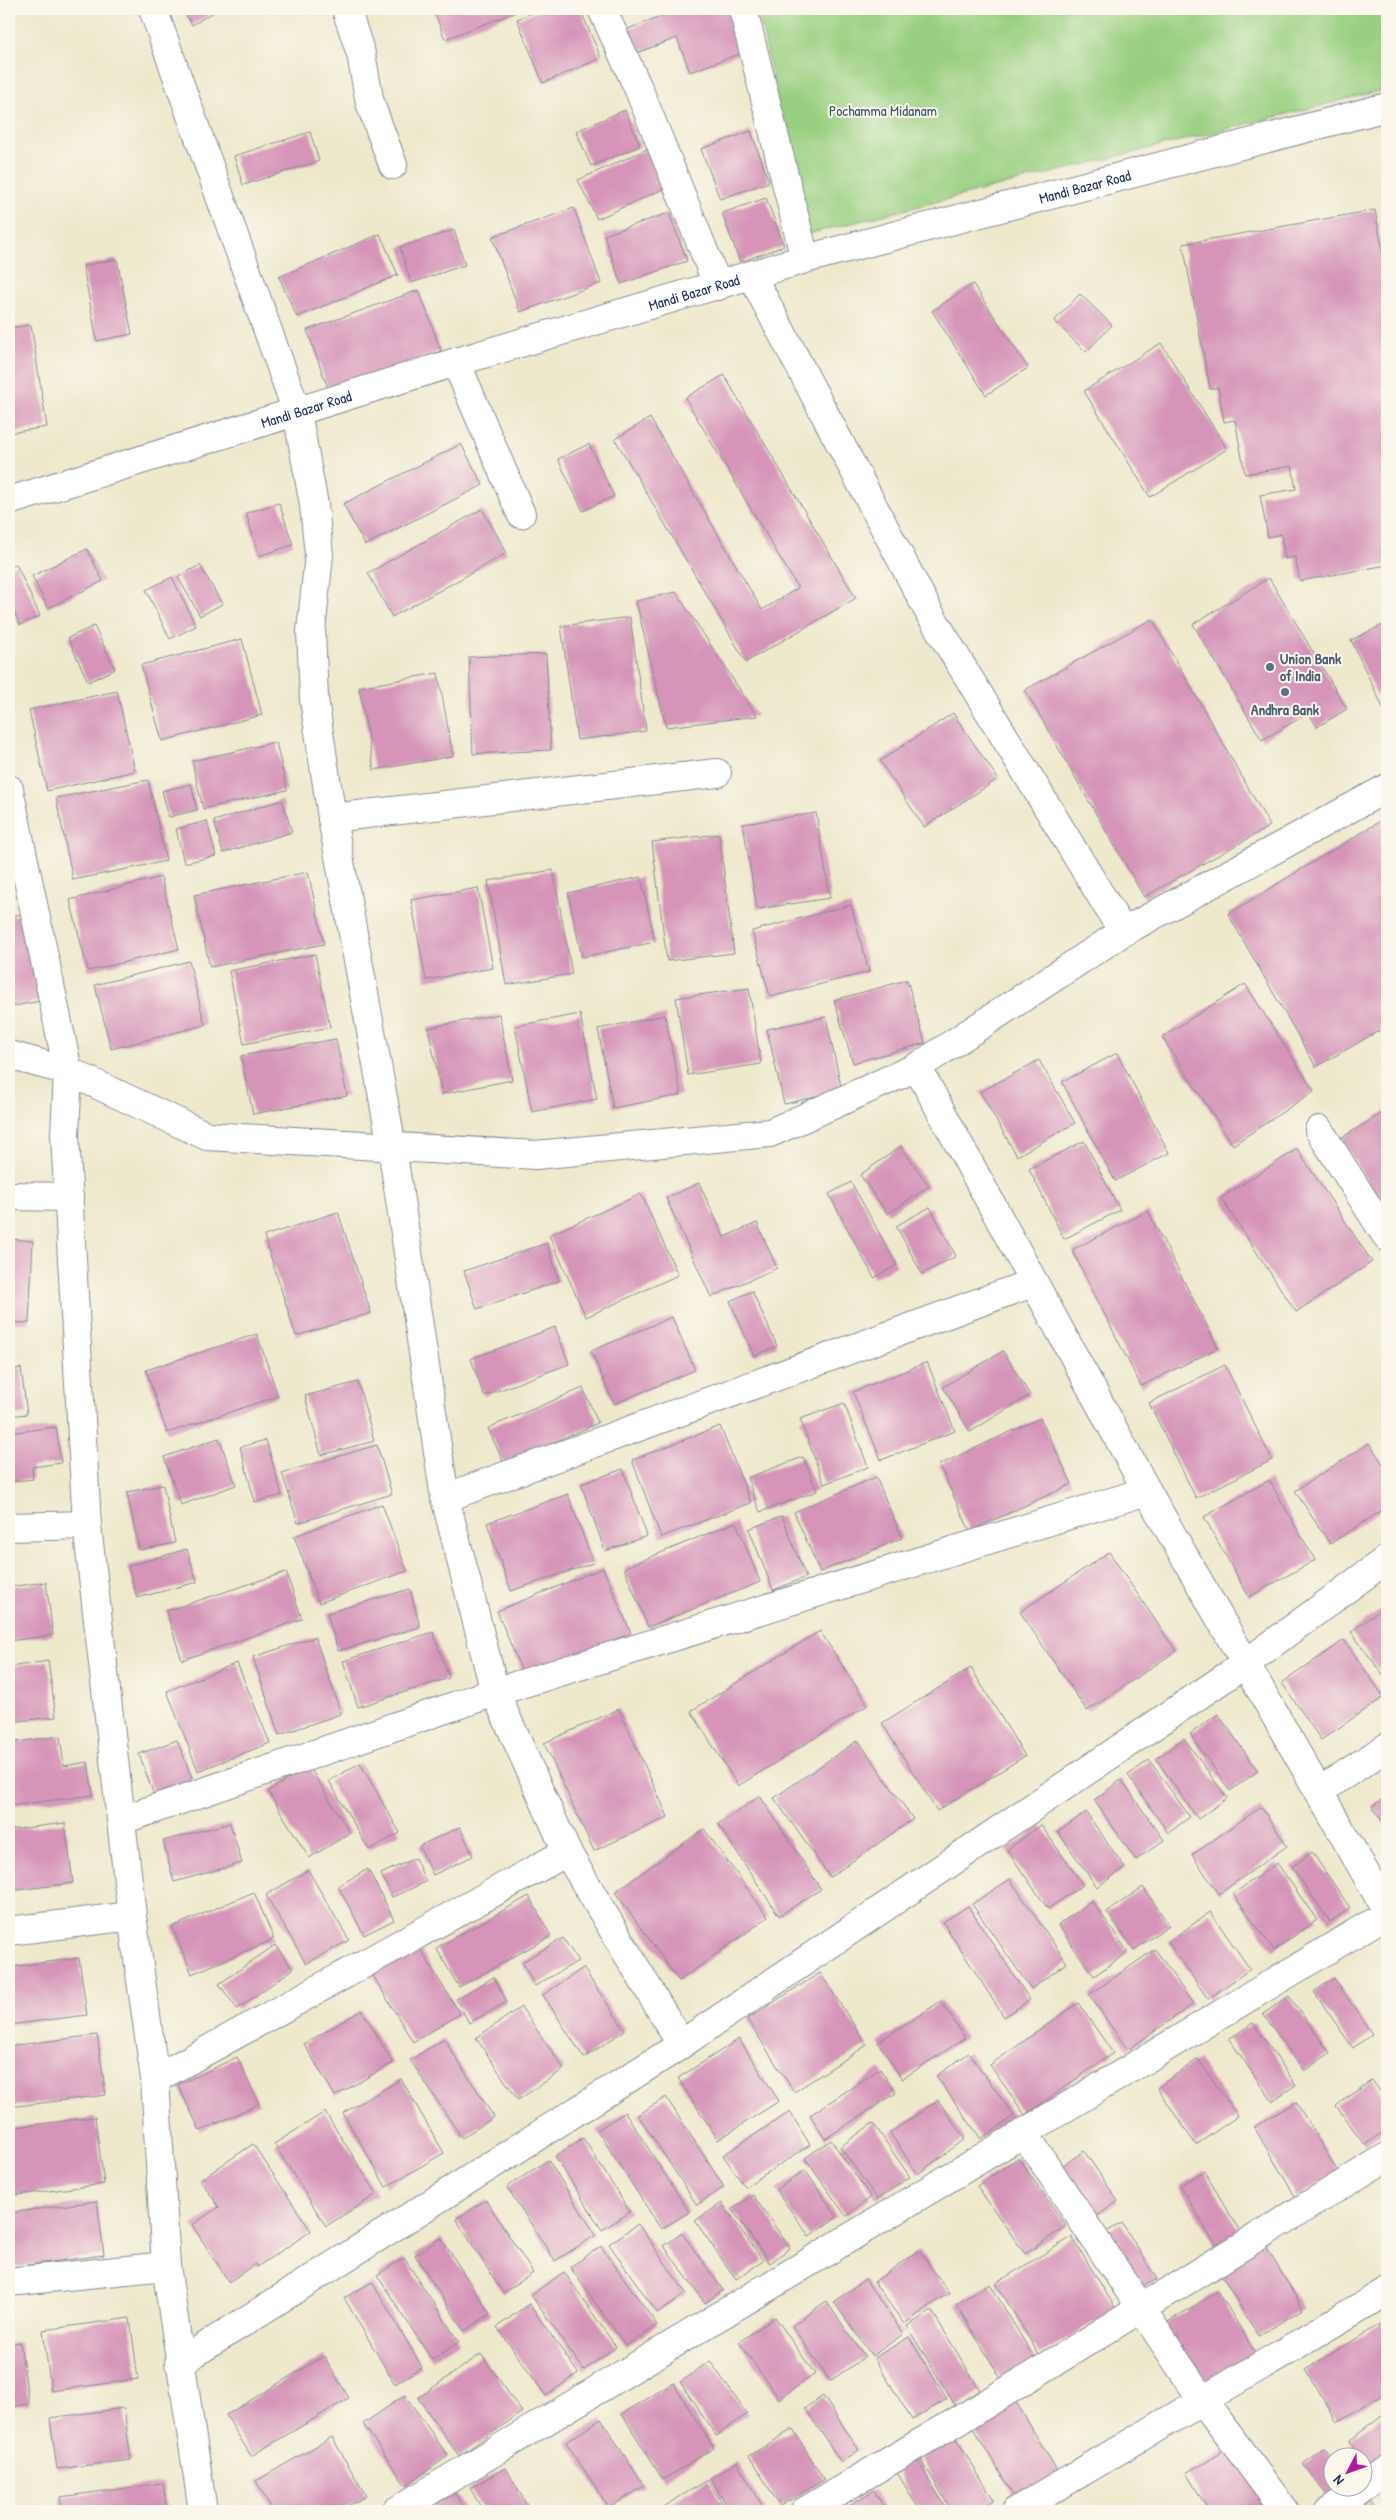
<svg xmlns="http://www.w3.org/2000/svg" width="1396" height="2520" viewBox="0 0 1396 2520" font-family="'Patrick Hand',sans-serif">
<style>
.green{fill:#99cf80;stroke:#5a7f6f}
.building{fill:#d594b8}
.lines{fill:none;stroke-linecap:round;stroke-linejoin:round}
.minor-casing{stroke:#848c95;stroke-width:30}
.minor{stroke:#fff;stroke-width:28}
.service-dot{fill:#5c6f8a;stroke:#fbf7ec;stroke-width:2}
.labels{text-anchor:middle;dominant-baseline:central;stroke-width:4;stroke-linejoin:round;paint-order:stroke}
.park-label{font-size:15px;fill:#3a5766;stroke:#fbf7ec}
.street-label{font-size:15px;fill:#1b2f5e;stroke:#fbf7ec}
.service-label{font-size:15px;font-weight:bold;fill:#4e5e75;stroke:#fbf7ec;text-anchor:start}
</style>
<rect width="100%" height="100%" fill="#fbf7ec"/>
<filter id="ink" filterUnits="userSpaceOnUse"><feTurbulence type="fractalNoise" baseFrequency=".02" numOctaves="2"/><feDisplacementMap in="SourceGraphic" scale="10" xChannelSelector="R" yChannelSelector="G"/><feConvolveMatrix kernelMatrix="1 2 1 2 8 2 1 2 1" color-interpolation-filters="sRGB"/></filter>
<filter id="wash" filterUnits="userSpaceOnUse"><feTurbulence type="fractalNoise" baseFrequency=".0096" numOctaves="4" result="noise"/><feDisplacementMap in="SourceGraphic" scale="20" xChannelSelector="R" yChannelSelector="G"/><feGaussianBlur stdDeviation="1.12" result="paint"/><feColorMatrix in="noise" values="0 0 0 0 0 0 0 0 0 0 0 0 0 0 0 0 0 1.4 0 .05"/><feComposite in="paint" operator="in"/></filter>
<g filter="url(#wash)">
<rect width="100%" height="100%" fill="#eee8cc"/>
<path class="green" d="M758,9H1387V89L804,235Z"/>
<g id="blocks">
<g class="building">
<path d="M182,9H219L192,25Z"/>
<path d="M433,9H515L516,12L445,39Z"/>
<path d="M542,9H580L601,58L543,83L517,19Z"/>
<path d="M683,9H728L744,52L690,72L677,38L628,56L619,32Z"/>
<path d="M625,110L640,146L591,166L576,131Z"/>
<path d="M751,131L769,182L720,199L701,149Z"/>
<path d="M310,132L319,161L243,185L234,156Z"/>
<path d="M652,147L670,186L597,219L578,180Z"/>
<path d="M766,198L784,246L740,262L722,213Z"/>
<path d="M574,208L601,283L520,312L492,237Z"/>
<path d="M1375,210L1387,274V565L1300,581L1295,557L1285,559L1281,534L1268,537L1260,495L1296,489L1292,466L1245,474L1235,420L1224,422L1218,387L1210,389L1183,244Z"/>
<path d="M669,213L687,261L621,284L604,235Z"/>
<path d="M454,230L465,265L411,283L400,247Z"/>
<path d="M380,234L398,275L297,317L279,277Z"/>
<path d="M117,259L132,334L97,341L83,266Z"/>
<path d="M973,284L1028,368L986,395L932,311Z"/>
<path d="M419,290L441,351L329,391L307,330Z"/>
<path d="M1080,294L1112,325L1086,352L1054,321Z"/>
<path d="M31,325L47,427L9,433V328Z"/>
<path d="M1161,343L1227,449L1150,497L1084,391Z"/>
<path d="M724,375L856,598L746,662L615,439L650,418L762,610L798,588L685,398Z"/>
<path d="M461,444L483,485L365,545L343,504Z"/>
<path d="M589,444L614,496L583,511L558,459Z"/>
<path d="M279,503L293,545L259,556L246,513Z"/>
<path d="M482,509L507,553L392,617L368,573Z"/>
<path d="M87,549L103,581L48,608L32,576Z"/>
<path d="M16,564L40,616L20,625L9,601V568Z"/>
<path d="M200,565L222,604L200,616L178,577Z"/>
<path d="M172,577L196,626L170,639L146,590Z"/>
<path d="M1269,578L1347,709L1317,727L1309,713L1262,740L1193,624Z"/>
<path d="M676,592L757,716L666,727L636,601Z"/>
<path d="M630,617L646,731L577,740L561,626Z"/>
<path d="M1152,619L1270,826L1144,897L1025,690Z"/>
<path d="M1387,623V716L1351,640Z"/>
<path d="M94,626L115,669L88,682L68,638Z"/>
<path d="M242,639L262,715L162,741L141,665Z"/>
<path d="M546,654L551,750L473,754L469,657Z"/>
<path d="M438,673L453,756L374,770L359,687Z"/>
<path d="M117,691L135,771L47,791L29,710Z"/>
<path d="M953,713L998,779L924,827L880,761Z"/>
<path d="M276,742L287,790L203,809L192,761Z"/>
<path d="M148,780L166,861L73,880L56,798Z"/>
<path d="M191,784L197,810L169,817L162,791Z"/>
<path d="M282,800L292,832L223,853L214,821Z"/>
<path d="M816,813L830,898L757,909L743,824Z"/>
<path d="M1387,817V1026L1316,1067L1228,914Z"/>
<path d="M207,821L216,856L184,863L176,829Z"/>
<path d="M719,834L734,953L667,961L652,842Z"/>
<path d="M553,870L572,974L506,985L488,881Z"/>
<path d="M308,872L324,944L210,967L194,895Z"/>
<path d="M161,877L179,949L88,971L70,900Z"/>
<path d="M641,877L655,942L582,957L568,893Z"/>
<path d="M478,888L493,968L426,980L411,900Z"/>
<path d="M851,905L869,972L770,997L752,931Z"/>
<path d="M24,914L40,1001L10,1007L9,916Z"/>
<path d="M315,954L330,1027L244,1044L229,971Z"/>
<path d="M189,961L205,1025L111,1049L95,985Z"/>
<path d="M907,980L925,1043L853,1063L834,1000Z"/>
<path d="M1245,984L1314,1091L1233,1145L1162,1037Z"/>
<path d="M749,988L761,1064L688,1075L676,998Z"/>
<path d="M499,1014L512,1080L442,1094L428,1028Z"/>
<path d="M580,1014L597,1099L532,1112L515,1026Z"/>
<path d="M665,1015L681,1095L613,1108L598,1029Z"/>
<path d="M826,1017L842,1091L784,1104L767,1029Z"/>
<path d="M336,1039L347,1096L253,1114L241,1056Z"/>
<path d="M1117,1053L1169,1153L1115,1181L1062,1082Z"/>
<path d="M1039,1060L1075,1123L1017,1156L980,1092Z"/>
<path d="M1387,1110V1201L1381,1205L1341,1138Z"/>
<path d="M1084,1141L1120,1210L1064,1239L1029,1169Z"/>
<path d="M901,1146L929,1186L888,1214L860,1175Z"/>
<path d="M1297,1149L1372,1262L1296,1312L1221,1198Z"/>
<path d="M851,1182L897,1265L874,1278L829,1194Z"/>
<path d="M699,1183L724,1237L757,1223L777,1268L711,1297L666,1198Z"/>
<path d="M641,1194L678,1275L586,1317L549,1235Z"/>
<path d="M930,1207L956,1256L922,1274L896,1226Z"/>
<path d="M1148,1211L1218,1348L1141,1386L1072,1250Z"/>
<path d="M338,1212L371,1313L296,1336L264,1236Z"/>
<path d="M9,1239L33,1241L29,1323L9,1322Z"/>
<path d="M547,1243L559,1281L477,1309L464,1271Z"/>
<path d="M752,1291L777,1346L754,1356L730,1301Z"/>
<path d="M672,1317L695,1370L614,1404L591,1351Z"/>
<path d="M555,1327L569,1364L484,1396L471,1359Z"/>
<path d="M257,1334L278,1396L167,1433L146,1370Z"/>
<path d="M1003,1351L1030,1395L970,1432L943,1387Z"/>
<path d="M927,1362L955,1431L881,1460L853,1392Z"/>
<path d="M1225,1365L1272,1460L1196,1498L1149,1403Z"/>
<path d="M21,1368L27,1414L9,1416V1370Z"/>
<path d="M358,1382L374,1441L321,1455L305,1396Z"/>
<path d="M583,1388L598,1423L504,1464L488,1428Z"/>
<path d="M844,1403L868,1467L824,1484L800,1419Z"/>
<path d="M1040,1418L1072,1484L970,1531L939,1465Z"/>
<path d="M720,1426L751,1503L661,1537L632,1460Z"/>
<path d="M56,1427L61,1463L32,1467L33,1479L9,1482V1433Z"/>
<path d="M219,1438L236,1485L181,1505L164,1457Z"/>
<path d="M266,1440L282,1495L255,1502L240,1447Z"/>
<path d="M1369,1443L1387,1470V1507L1330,1544L1295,1491Z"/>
<path d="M377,1445L392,1494L298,1523L282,1473Z"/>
<path d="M803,1457L817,1491L760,1512L747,1478Z"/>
<path d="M623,1469L647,1536L605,1551L581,1484Z"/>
<path d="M876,1477L902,1538L820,1572L794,1512Z"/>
<path d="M1269,1480L1315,1560L1249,1597L1204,1517Z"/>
<path d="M163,1485L175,1543L139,1550L127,1492Z"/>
<path d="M568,1494L593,1563L511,1591L487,1523Z"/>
<path d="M382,1504L407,1571L319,1603L294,1536Z"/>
<path d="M782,1516L806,1577L773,1590L749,1529Z"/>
<path d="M736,1522L760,1582L648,1627L624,1568Z"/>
<path d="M187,1549L197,1582L137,1598L128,1566Z"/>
<path d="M1109,1552L1176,1651L1087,1711L1020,1612Z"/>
<path d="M603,1568L631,1633L524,1677L497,1611Z"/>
<path d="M286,1572L302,1619L182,1660L166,1611Z"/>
<path d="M46,1582L53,1635L9,1641V1587Z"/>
<path d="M410,1589L420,1627L338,1651L327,1613Z"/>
<path d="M1387,1605V1680L1351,1632Z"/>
<path d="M820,1631L868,1705L738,1786L691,1711Z"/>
<path d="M433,1632L449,1678L358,1707L343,1661Z"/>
<path d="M315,1637L341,1714L279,1735L253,1657Z"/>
<path d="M1344,1640L1384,1697L1321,1740L1282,1683Z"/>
<path d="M48,1661L56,1717L9,1722V1667Z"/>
<path d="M237,1663L270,1743L198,1771L167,1691Z"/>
<path d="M971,1668L1025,1756L937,1811L882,1723Z"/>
<path d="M619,1709L668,1817L594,1851L544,1743Z"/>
<path d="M1218,1714L1258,1771L1230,1791L1190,1734Z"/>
<path d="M60,1736L64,1766L88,1762L93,1795L9,1806V1743Z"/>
<path d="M1184,1738L1227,1798L1198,1819L1156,1759Z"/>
<path d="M177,1740L193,1780L154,1795L139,1754Z"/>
<path d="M858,1740L913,1819L830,1877L774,1798Z"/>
<path d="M1149,1760L1190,1817L1168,1833L1128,1775Z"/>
<path d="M360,1763L400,1833L369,1850L329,1781Z"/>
<path d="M309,1766L350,1833L309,1858L268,1791Z"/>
<path d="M1121,1780L1164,1840L1136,1860L1094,1800Z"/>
<path d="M760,1796L821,1889L779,1916L718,1824Z"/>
<path d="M1387,1796V1828L1372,1806Z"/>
<path d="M1261,1807L1287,1846L1219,1894L1192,1855Z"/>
<path d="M1086,1812L1125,1868L1097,1887L1058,1832Z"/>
<path d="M65,1823L73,1883L9,1891V1830Z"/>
<path d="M230,1823L242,1863L174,1882L163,1841Z"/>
<path d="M1041,1825L1083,1885L1048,1909L1007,1850Z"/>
<path d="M460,1827L473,1856L433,1875L419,1846Z"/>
<path d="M704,1829L768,1917L679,1981L615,1892Z"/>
<path d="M1312,1852L1350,1908L1330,1922L1292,1867Z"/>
<path d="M415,1858L426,1882L392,1897L381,1874Z"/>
<path d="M1277,1863L1317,1920L1274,1950L1233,1894Z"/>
<path d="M368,1869L394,1920L364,1935L338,1886Z"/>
<path d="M308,1870L349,1940L306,1964L266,1895Z"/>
<path d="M1010,1879L1067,1963L1031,1989L972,1904Z"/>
<path d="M1143,1887L1169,1925L1134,1950L1107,1912Z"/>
<path d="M254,1892L274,1939L192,1974L172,1927Z"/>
<path d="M529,1896L551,1936L459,1987L436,1948Z"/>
<path d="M1092,1901L1128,1952L1094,1976L1058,1925Z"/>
<path d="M968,1906L1030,2000L1004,2017L943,1922Z"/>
<path d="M1210,1912L1250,1969L1208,1999L1168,1942Z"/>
<path d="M563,1938L578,1961L535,1986L522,1962Z"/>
<path d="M275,1945L293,1969L237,2009L219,1984Z"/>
<path d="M419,1947L460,2014L413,2042L372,1974Z"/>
<path d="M1155,1949L1193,2004L1128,2050L1089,1995Z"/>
<path d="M79,1958L87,2015L9,2025V1967Z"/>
<path d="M583,1968L625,2030L584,2058L543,1995Z"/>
<path d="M820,1973L867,2045L794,2092L747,2019Z"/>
<path d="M494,1977L507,2002L469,2023L456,1999Z"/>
<path d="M1334,1978L1372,2034L1353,2048L1314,1992Z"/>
<path d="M1289,1996L1330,2053L1304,2071L1263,2014Z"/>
<path d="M941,2001L965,2038L902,2079L878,2042Z"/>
<path d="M1078,2003L1113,2053L1025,2115L990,2065Z"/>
<path d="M521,2007L564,2069L518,2100L476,2038Z"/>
<path d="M362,2010L393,2063L335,2096L304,2044Z"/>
<path d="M1253,2023L1296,2085L1272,2101L1229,2039Z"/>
<path d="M97,2035L106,2095L9,2107V2046Z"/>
<path d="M444,2039L494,2117L462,2138L410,2060Z"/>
<path d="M739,2039L779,2101L718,2140L678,2078Z"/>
<path d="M969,2053L1014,2116L981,2139L936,2076Z"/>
<path d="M237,2057L259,2104L200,2131L178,2085Z"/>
<path d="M1198,2059L1238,2116L1196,2145L1157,2088Z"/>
<path d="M880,2069L896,2093L825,2139L810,2115Z"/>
<path d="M401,2079L444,2153L386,2187L343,2113Z"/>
<path d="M1372,2080L1387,2101V2129L1365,2145L1336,2106Z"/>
<path d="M666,2097L724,2187L697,2205L638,2115Z"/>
<path d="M938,2100L965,2139L918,2174L890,2133Z"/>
<path d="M1296,2102L1338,2172L1296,2198L1254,2127Z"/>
<path d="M325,2112L377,2194L326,2226L274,2144Z"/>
<path d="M625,2112L689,2212L661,2229L597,2130Z"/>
<path d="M790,2112L810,2145L745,2187L723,2155Z"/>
<path d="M95,2117L104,2184L9,2196V2128Z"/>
<path d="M873,2123L910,2177L877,2199L840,2147Z"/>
<path d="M583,2138L630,2212L602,2230L555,2156Z"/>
<path d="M831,2140L871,2197L846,2216L805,2158Z"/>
<path d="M253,2144L311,2231L257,2267L255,2264L229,2282L192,2225L219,2207L200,2180Z"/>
<path d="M1084,2151L1118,2201L1088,2223L1053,2172Z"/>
<path d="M1018,2158L1066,2226L1025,2254L977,2186Z"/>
<path d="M548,2160L596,2235L555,2261L507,2187Z"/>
<path d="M805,2170L837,2217L809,2236L776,2190Z"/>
<path d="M1204,2171L1244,2238L1220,2252L1180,2186Z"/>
<path d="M753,2195L790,2248L770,2263L732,2209Z"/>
<path d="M486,2200L533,2273L503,2293L456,2219Z"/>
<path d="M97,2201L104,2255L13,2267L9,2236V2213Z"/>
<path d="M722,2203L763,2261L736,2279L695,2221Z"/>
<path d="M1122,2223L1157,2279L1134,2292L1099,2236Z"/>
<path d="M638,2224L686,2293L657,2313L609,2244Z"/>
<path d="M682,2233L723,2290L705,2303L664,2246Z"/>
<path d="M1072,2237L1116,2309L1039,2355L996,2283Z"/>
<path d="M441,2238L490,2314L464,2331L415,2255Z"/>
<path d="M1263,2242L1303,2309L1258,2336L1218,2269Z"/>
<path d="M601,2246L657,2325L626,2346L570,2267Z"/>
<path d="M919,2250L949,2293L904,2324L874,2282Z"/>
<path d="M404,2258L459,2342L432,2360L377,2275Z"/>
<path d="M564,2272L616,2347L584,2370L531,2295Z"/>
<path d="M865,2279L903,2334L872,2356L834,2302Z"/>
<path d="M372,2282L422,2367L395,2384L344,2298Z"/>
<path d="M990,2284L1036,2361L1003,2382L956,2304Z"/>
<path d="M1218,2291L1256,2354L1201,2387L1163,2325Z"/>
<path d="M826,2301L865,2357L830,2381L792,2326Z"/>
<path d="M529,2304L578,2373L546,2396L497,2327Z"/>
<path d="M932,2311L981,2392L956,2407L907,2326Z"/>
<path d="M775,2317L815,2374L779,2399L739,2342Z"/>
<path d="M130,2318L138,2379L51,2391L43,2330Z"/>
<path d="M1387,2320V2392L1337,2422L1305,2370Z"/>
<path d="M909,2337L947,2399L912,2420L874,2358Z"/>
<path d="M20,2342L29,2404L9,2407V2344Z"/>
<path d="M481,2354L522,2412L459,2456L418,2398Z"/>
<path d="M324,2356L349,2398L251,2456L226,2415Z"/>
<path d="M710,2361L747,2414L716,2436L680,2382Z"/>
<path d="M673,2383L714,2448L663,2480L622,2414Z"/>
<path d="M405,2395L448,2456L406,2486L363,2424Z"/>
<path d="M823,2396L859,2450L841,2462L805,2408Z"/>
<path d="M1016,2402L1058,2472L1015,2498L973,2428Z"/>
<path d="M124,2408L131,2460L57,2469L50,2418Z"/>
<path d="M1387,2412V2460L1372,2472L1364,2461V2458H1361L1349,2441Z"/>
<path d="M601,2419L644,2486L609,2508L566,2442Z"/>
<path d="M793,2429L824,2480L780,2506L749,2456Z"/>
<path d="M332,2437L366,2496L339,2511H273L256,2481Z"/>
<path d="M955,2437L994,2500L975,2511H952L920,2458Z"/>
<path d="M1234,2445L1274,2511H1209L1186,2473Z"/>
<path d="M1324,2449L1334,2461V2488H1341L1328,2497L1303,2464Z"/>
<path d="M915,2457L948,2511H920L895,2469Z"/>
<path d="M737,2462L765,2510L762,2511H730L710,2478Z"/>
<path d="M506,2468L530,2511H483L470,2488Z"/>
<path d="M708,2480L727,2511H656Z"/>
<path d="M163,2483L167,2511H62L60,2497Z"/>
<path d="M874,2490L886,2511H840Z"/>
<path d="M455,2493L466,2511H425Z"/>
<path d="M1369,2500L1378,2511H1356Z"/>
</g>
</g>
</g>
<g filter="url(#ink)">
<use href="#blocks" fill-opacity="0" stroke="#848c95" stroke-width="1"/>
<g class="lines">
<defs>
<g id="minor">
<path d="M153,9L297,412L314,505L319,555L311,631L314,699L332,818L392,1147L445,1498L495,1692L567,1852L681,2044"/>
<path d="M346,9L361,54L370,103L393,165"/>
<path d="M602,9L639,90L718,286"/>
<path d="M743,9L805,259"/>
<path d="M752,276L930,614L1123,932"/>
<path d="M456,362L521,514"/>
<path id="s1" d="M9,501L456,362L805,259L1387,107"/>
<path d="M9,789L68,1071L65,1135L87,1525L132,1916L155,2079L166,2266L203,2511"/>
<path d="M332,818L717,773"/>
<path d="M9,1055L68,1071L207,1136L535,1155L770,1133L917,1067L1123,932L1387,788"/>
<path d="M917,1067L1147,1491L1387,1911"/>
<path d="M1319,1130L1387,1237"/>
<path d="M9,1196L69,1197"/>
<path d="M445,1498L1032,1283"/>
<path d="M9,1527L87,1525"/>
<path d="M1318,1792L1387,1747"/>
<path d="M122,1820L495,1692L1147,1491"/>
<path d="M9,1931L132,1916"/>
<path d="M155,2079L567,1852"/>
<path d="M1024,2133L1203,2401L1285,2511"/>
<path d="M9,2282L166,2266"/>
<path d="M179,2363L670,2052L1245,1664L1387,1559"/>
<path d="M1364,2486L1387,2468"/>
<path d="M396,2511L1387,1914"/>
<path d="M805,2511L981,2407L1387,2157"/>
<path d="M1016,2511L1387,2291"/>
<path d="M1329,2511L1361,2488"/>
</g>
</defs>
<use href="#minor" class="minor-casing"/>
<use href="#minor" class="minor"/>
</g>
</g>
<g class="service-dot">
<circle cx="1270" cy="667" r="5"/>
<circle cx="1285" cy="692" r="5"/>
</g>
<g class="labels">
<g class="park-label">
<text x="883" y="110">Pochamma Midanam</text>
</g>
<g class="street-label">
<text stroke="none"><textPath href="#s1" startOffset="1121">Mandi Bazar Road</textPath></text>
<text stroke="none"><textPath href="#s1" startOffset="716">Mandi Bazar Road</textPath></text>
<text stroke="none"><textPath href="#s1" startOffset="311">Mandi Bazar Road</textPath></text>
</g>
<g class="service-label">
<text x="1280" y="658">Union Bank<tspan x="1280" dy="17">of India</tspan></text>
<text x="1285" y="709" text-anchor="middle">Andhra Bank</text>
</g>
</g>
<rect width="1396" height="2520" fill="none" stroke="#fbf7ec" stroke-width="30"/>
<g transform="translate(1348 2472) rotate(229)"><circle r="24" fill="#fbf7ec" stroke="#a1a7b3"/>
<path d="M0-4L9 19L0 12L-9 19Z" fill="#b5179e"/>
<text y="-8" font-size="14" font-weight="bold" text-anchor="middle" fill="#1b2f5e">N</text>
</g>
</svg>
